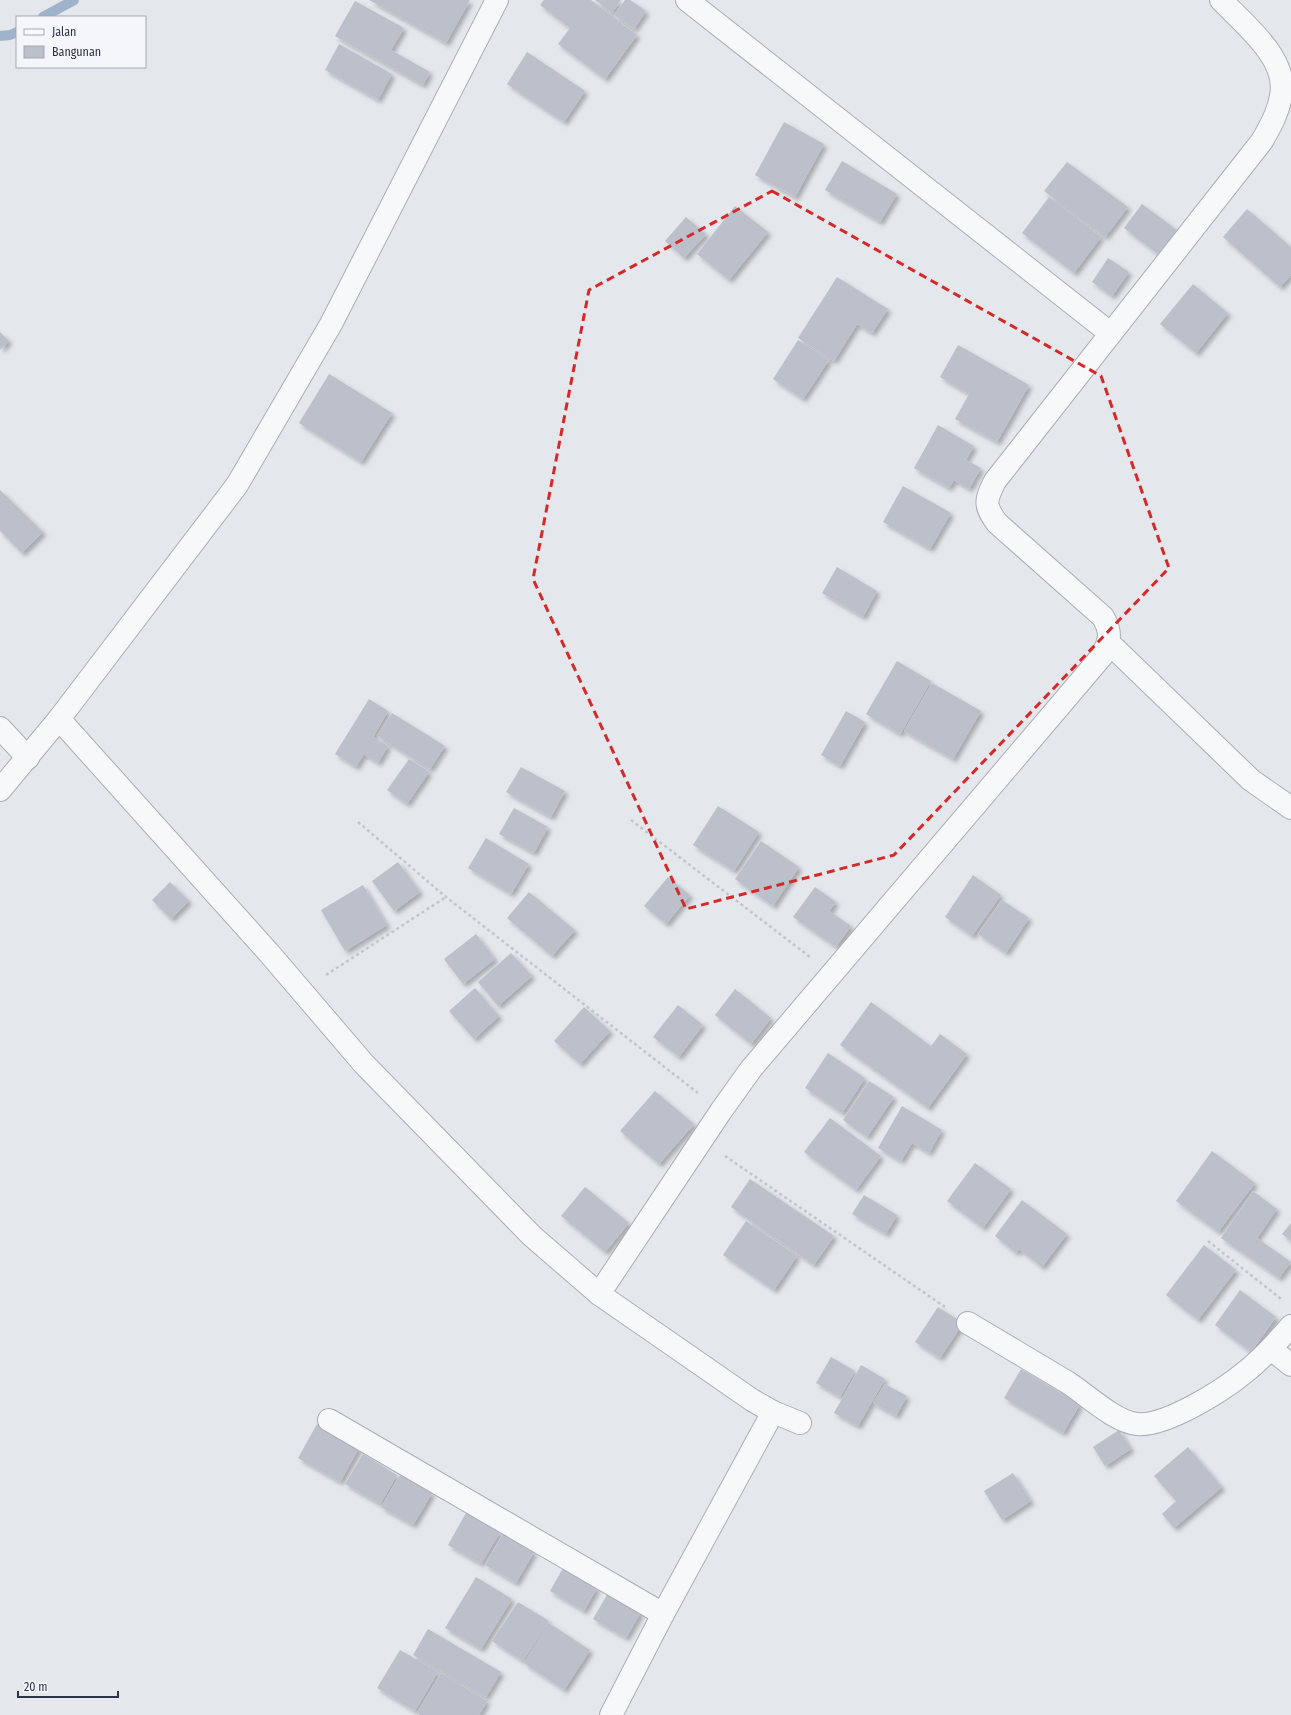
<svg xmlns="http://www.w3.org/2000/svg" width="1291" height="1715" viewBox="0 0 1291 1715" font-family="'Fira Sans Condensed',sans-serif">
<style>
.lines{fill:none;stroke-linecap:round;stroke-linejoin:round}
.stream{stroke:#9fb4cc;stroke-width:10}
.building{fill:#bbc0ca;filter:url(#shadow)}
.minor-casing{stroke:#a9aeb7;stroke-width:24}
.path{stroke:#c2c5cb;stroke-width:2.5;stroke-dasharray:3 3;stroke-linecap:butt}
.minor{stroke:#f7f8fa;stroke-width:22}
.marked{fill:none;stroke:#d62828;stroke-width:3;stroke-dasharray:8 5;stroke-linejoin:round}
</style>
<defs>
<filter id="shadow"><feDropShadow dx="3.5" dy="3.5" stdDeviation="2" flood-color="#0004"/></filter>
</defs>
<rect width="100%" height="100%" fill="#e4e7ec"/>
<g class="lines">
<g class="stream">
<path d="M43,17L74,0"/>
<path d="M0,36L10,35L17,32"/>
</g>
</g>
<g class="building">
<path d="M369,0H470L446,43Z"/>
<path d="M544,0H591L637,35L605,79L558,44L570,28L540,5Z"/>
<path d="M595,0H621L612,13Z"/>
<path d="M625,0H630L646,11L634,29L614,15Z"/>
<path d="M355,1L404,28L391,50L430,72L423,85L335,36Z"/>
<path d="M339,44L392,74L378,100L325,70Z"/>
<path d="M527,52L585,91L564,122L507,84Z"/>
<path d="M784,122L824,144L795,197L755,175Z"/>
<path d="M842,161L897,194L880,222L825,190Z"/>
<path d="M1067,162L1128,207L1105,237L1044,191Z"/>
<path d="M1049,197L1101,237L1074,273L1022,233Z"/>
<path d="M1142,204L1177,230L1159,255L1124,228Z"/>
<path d="M735,206L768,232L729,280L697,254Z"/>
<path d="M1247,209L1291,247V275L1280,287L1223,237Z"/>
<path d="M686,217L706,234L684,258L665,241Z"/>
<path d="M1108,258L1129,272L1112,296L1092,282Z"/>
<path d="M837,277L888,309L872,333L857,324L834,361L798,338Z"/>
<path d="M1193,284L1228,313L1196,353L1160,324Z"/>
<path d="M0,332L9,341L0,350Z"/>
<path d="M798,340L829,360L803,399L773,379Z"/>
<path d="M958,345L1029,385L997,442L955,419L969,394L940,377Z"/>
<path d="M329,374L392,413L361,462L299,423Z"/>
<path d="M938,425L974,446L966,460L981,468L969,489L954,480L949,488L914,468Z"/>
<path d="M903,486L951,513L930,549L883,522Z"/>
<path d="M0,490L43,532L22,553L0,531Z"/>
<path d="M837,567L877,591L863,617L822,593Z"/>
<path d="M897,661L931,681L900,734L866,714Z"/>
<path d="M932,683L981,711L953,759L904,731Z"/>
<path d="M369,699L388,711L373,737L388,746L378,763L364,754L356,767L335,754Z"/>
<path d="M846,711L865,722L840,766L821,755Z"/>
<path d="M392,713L445,746L430,769L377,736Z"/>
<path d="M409,759L429,772L407,804L387,790Z"/>
<path d="M521,767L565,791L551,817L506,792Z"/>
<path d="M718,806L759,832L734,871L693,845Z"/>
<path d="M514,808L548,827L534,853L499,834Z"/>
<path d="M486,838L529,864L511,894L468,868Z"/>
<path d="M761,841L799,867L773,906L735,879Z"/>
<path d="M398,862L420,892L394,911L372,881Z"/>
<path d="M973,875L1001,895L972,936L945,917Z"/>
<path d="M668,877L690,895L666,924L644,906Z"/>
<path d="M170,882L189,901L171,919L152,900Z"/>
<path d="M363,885L387,925L345,951L321,910Z"/>
<path d="M815,887L836,902L829,911L851,926L836,947L793,917Z"/>
<path d="M529,892L575,930L552,956L507,918Z"/>
<path d="M1002,900L1029,918L1006,953L978,934Z"/>
<path d="M476,934L495,959L463,984L444,959Z"/>
<path d="M511,953L532,976L498,1006L478,982Z"/>
<path d="M475,988L499,1016L474,1039L449,1011Z"/>
<path d="M735,989L771,1018L751,1044L715,1015Z"/>
<path d="M871,1002L931,1046L940,1034L967,1054L928,1108L840,1045Z"/>
<path d="M678,1005L703,1025L679,1057L653,1037Z"/>
<path d="M584,1007L610,1031L580,1064L554,1041Z"/>
<path d="M828,1053L865,1078L842,1113L805,1088Z"/>
<path d="M869,1081L894,1097L867,1137L843,1120Z"/>
<path d="M655,1091L694,1124L659,1164L620,1131Z"/>
<path d="M902,1106L942,1130L929,1153L912,1143L901,1161L878,1148Z"/>
<path d="M830,1118L881,1156L856,1190L804,1152Z"/>
<path d="M1212,1151L1255,1183L1218,1232L1176,1201Z"/>
<path d="M975,1163L1011,1189L983,1228L947,1201Z"/>
<path d="M750,1179L834,1236L814,1265L731,1207Z"/>
<path d="M585,1187L629,1223L605,1252L561,1216Z"/>
<path d="M1253,1191L1277,1209L1257,1238L1291,1262L1279,1278L1221,1238Z"/>
<path d="M864,1195L897,1215L886,1234L852,1214Z"/>
<path d="M1022,1200L1067,1234L1042,1267L1019,1249L1016,1253L995,1236Z"/>
<path d="M746,1221L797,1256L774,1290L723,1255Z"/>
<path d="M1291,1223V1241L1282,1234Z"/>
<path d="M1204,1245L1236,1270L1198,1320L1166,1295Z"/>
<path d="M1240,1290L1276,1317L1251,1352L1215,1325Z"/>
<path d="M938,1307L963,1323L940,1358L915,1342Z"/>
<path d="M831,1357L855,1371L840,1397L816,1383Z"/>
<path d="M861,1365L885,1379L858,1426L834,1413Z"/>
<path d="M1021,1369L1080,1404L1063,1433L1004,1398Z"/>
<path d="M885,1384L907,1396L896,1416L873,1403Z"/>
<path d="M317,1424L359,1448L340,1482L298,1458Z"/>
<path d="M1119,1430L1131,1449L1105,1466L1093,1447Z"/>
<path d="M1188,1447L1222,1487L1174,1528L1162,1514L1176,1501L1154,1476Z"/>
<path d="M363,1454L397,1475L380,1504L345,1484Z"/>
<path d="M1013,1473L1031,1501L1002,1520L984,1491Z"/>
<path d="M400,1475L432,1493L413,1525L381,1507Z"/>
<path d="M466,1513L500,1532L481,1564L448,1545Z"/>
<path d="M503,1534L534,1552L516,1583L485,1565Z"/>
<path d="M563,1568L597,1588L584,1611L550,1591Z"/>
<path d="M476,1577L512,1599L481,1649L445,1628Z"/>
<path d="M608,1593L641,1612L626,1638L593,1619Z"/>
<path d="M518,1602L549,1621L523,1661L492,1641Z"/>
<path d="M549,1623L590,1650L564,1690L524,1663Z"/>
<path d="M428,1629L501,1672L486,1697L413,1655Z"/>
<path d="M400,1650L438,1672L415,1711L377,1688Z"/>
<path d="M441,1673L487,1701L479,1715H420L417,1713Z"/>
</g>
<g class="lines">
<defs>
<g id="minor">
<path d="M687,0L1110,333"/>
<path d="M1109,643L1251,780L1291,808"/>
<path d="M59,719L269,953L364,1064L532,1236L599,1294L752,1400L773,1412L800,1423"/>
<path d="M0,728L28,758"/>
<path d="M0,790L59,719L237,485L331,324L497,0"/>
<path d="M599,1294L721,1111L751,1069L1102,656C1110,640 1112,633 1103,617L997,523C984,505 985,501 995,481L1262,141C1270,127 1278,113 1281,96C1289,59 1244,24 1221,0"/>
<path d="M968,1323C1001,1343 1034,1362 1067,1382C1086,1394 1115,1422 1137,1424C1165,1427 1222,1391 1244,1373C1262,1359 1276,1343 1291,1326"/>
<path d="M1271,1349L1291,1365"/>
<path d="M329,1420L663,1614"/>
<path d="M611,1715L663,1614L773,1412"/>
</g>
</defs>
<use href="#minor" class="minor-casing"/>
<g class="path">
<path d="M631,820L810,957"/>
<path d="M358,822L446,897L698,1093"/>
<path d="M326,975L446,897"/>
<path d="M725,1156L945,1307"/>
<path d="M1208,1241L1281,1299"/>
</g>
<use href="#minor" class="minor"/>
</g>
<path class="marked" d="M772,191L1101,376L1169,568L894,855L686,909L533,579L589,290Z"/>
<rect x="16" y="16" width="130" height="52" fill="#f4f6f9" stroke="#a4a8b1"/>
<rect x="24" y="29" width="20" height="6" fill="#f7f8fa" stroke="#a4a8b1"/>
<text x="52" y="36" font-size="12" fill="#2b3445">Jalan</text>
<rect x="24" y="46" width="20" height="12" fill="#bbc0ca" stroke="#a4a8b1"/>
<text x="52" y="56" font-size="12" fill="#2b3445">Bangunan</text>
<path d="M18 1691v6h100v-6" fill="none" stroke="#2b3445" stroke-width="2"/>
<text x="24" y="1691" font-size="12" fill="#2b3445" stroke="#f4f6f9" stroke-width="3" paint-order="stroke">20 m</text>
</svg>
